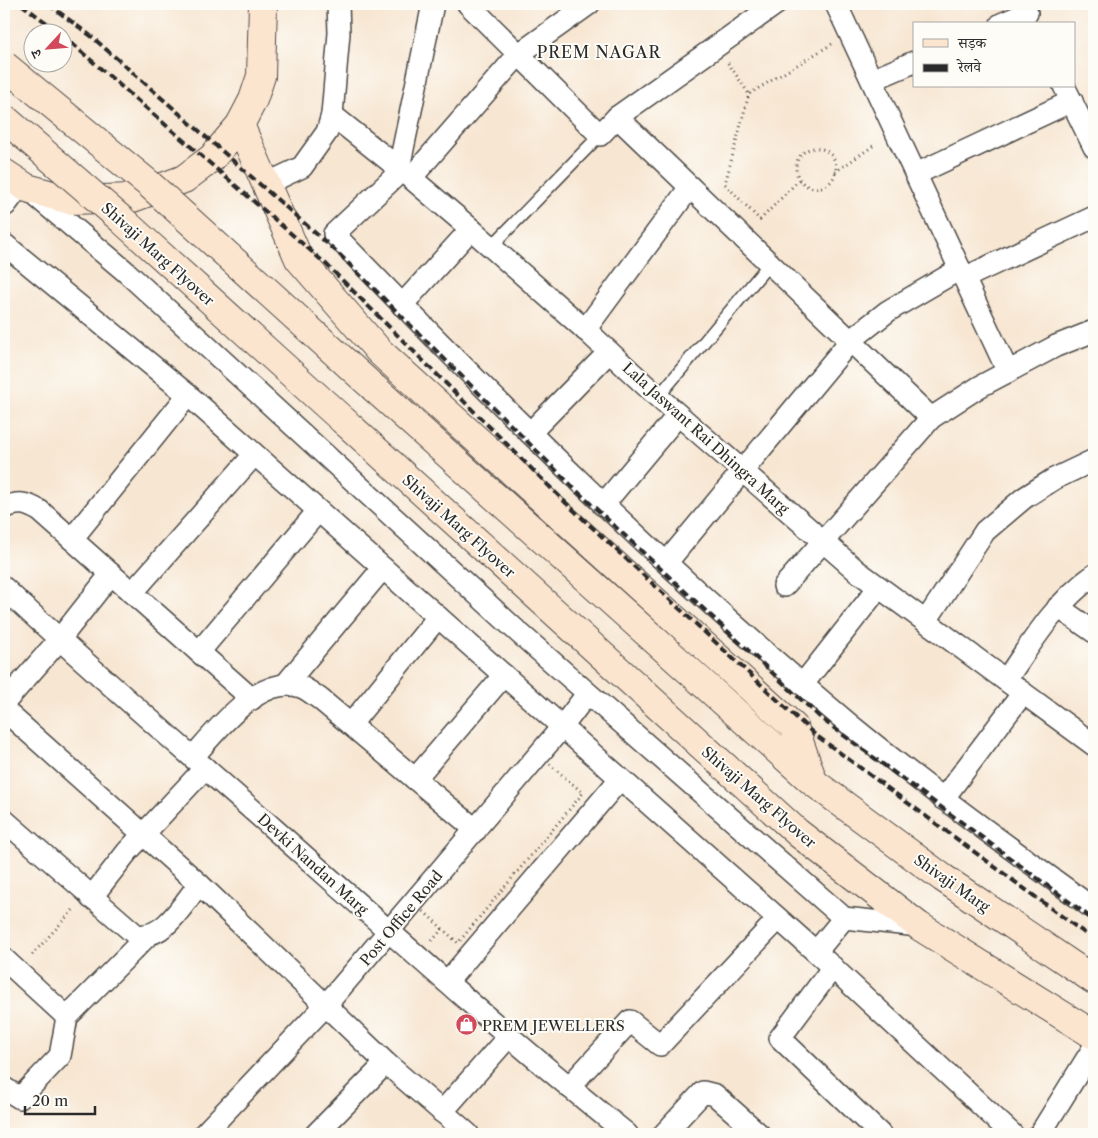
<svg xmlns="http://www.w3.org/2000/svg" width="1098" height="1138" viewBox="0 0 1098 1138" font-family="'Libre Caslon Text','Noto Serif Devanagari',serif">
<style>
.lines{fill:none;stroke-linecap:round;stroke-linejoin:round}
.service-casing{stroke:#4a4744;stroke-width:14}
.minor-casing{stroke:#4a4744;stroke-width:24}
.tertiary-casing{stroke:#4a4744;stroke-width:29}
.secondary-casing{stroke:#4a4744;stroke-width:30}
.path{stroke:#4a4744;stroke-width:3;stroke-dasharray:1 4;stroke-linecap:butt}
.service{stroke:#fff;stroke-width:11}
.minor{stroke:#fff;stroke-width:21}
.tertiary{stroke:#fff;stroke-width:26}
.secondary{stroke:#fce5cf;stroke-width:28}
.rail{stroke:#2b2b2b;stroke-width:4;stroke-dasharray:8 4;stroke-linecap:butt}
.secondary-bridge-casing{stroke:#4a4744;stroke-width:30;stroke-linecap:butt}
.secondary-bridge{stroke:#fce5cf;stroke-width:28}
.labels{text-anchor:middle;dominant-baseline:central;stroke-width:4;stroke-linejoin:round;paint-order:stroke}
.street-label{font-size:15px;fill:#2b2b2b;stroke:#fdfcf7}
.poi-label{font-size:15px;fill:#2b2b2b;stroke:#fdfcf7;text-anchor:start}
.neighbourhood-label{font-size:16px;letter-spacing:1px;fill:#2b2b2b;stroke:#fdfcf7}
</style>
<rect width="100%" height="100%" fill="#fdfcf7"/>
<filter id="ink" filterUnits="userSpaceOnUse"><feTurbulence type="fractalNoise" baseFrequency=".02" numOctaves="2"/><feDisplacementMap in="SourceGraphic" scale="10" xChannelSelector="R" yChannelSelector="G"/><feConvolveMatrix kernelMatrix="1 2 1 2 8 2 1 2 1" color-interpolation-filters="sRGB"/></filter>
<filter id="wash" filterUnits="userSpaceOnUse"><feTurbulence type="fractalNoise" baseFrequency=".0096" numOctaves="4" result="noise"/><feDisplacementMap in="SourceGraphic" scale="20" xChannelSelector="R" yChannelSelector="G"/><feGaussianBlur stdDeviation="1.12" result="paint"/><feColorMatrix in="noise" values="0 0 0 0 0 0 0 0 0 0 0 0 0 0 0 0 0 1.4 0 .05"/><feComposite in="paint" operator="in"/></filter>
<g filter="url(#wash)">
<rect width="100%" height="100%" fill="#f7e6d2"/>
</g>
<g filter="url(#ink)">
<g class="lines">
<defs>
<g id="service">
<path d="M491,247L600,135"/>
<path d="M658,397L770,263"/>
</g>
<g id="minor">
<path d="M468,4L600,135L617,117L776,4"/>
<path d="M836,4L1008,372"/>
<path d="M1001,24L1027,13"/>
<path d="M872,80L914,62"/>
<path d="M1064,86L1094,147"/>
<path d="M332,115L411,178L471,229L590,334L658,397L857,571L1094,745"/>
<path d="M617,117L931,418"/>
<path d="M399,168L433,4"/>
<path d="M402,170L334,234C498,405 667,572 849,724C928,789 1011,849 1094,909"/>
<path d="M916,174L1072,101"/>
<path d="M411,178L519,54L589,4"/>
<path d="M266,184L302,167L327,132L332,115L339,33L338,4"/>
<path d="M30,191L125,271L517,631L844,918L919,926"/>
<path d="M4,244L188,395L816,952L1012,1134"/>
<path d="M964,278L1094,217"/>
<path d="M402,305L471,229"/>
<path d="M585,330L690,187"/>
<path d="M530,433L609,352"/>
<path d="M603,505L678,415"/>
<path d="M4,508C19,501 26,503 40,511L252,699"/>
<path d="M72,539L188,395"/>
<path d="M667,562L851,340L888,311L960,269"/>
<path d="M784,586L931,418L979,387L1056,346L1094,331"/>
<path d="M4,588C92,671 184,749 274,829C391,933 506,1037 627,1134"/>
<path d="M132,593L254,455"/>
<path d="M1058,607L1094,632"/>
<path d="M926,621L985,531L1024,498L1054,479L1094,460"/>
<path d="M199,652L318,511"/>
<path d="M1006,680C1032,642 1055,603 1094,575"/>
<path d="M803,684L879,587"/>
<path d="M285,685L383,568"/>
<path d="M4,703L59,640L111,574"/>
<path d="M4,710L199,884L386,1063L468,1134"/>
<path d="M351,724L438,617"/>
<path d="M193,757C217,730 259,674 301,687C307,689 314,695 320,699L476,830"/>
<path d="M415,779L504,675"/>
<path d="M943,799L1023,693"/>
<path d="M4,820L136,935C164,940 183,904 199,884"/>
<path d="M91,898L127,852L205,768"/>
<path d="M816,952L844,918"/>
<path d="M4,959L67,1017"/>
<path d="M833,967L780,1038L880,1134"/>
<path d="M447,982L620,779"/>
<path d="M569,1087L630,1021L660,1045L778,919"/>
<path d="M4,1088L20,1098L60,1056L67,1017L146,937"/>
<path d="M442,1112L509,1036"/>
<path d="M204,1134L326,1005L562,727L587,694"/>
<path d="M316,1134L386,1063"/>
<path d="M664,1134L703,1092L715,1095L759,1134"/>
<path d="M1040,1134L1094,1047"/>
</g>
<path id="tertiary" d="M4,203L19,183"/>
<g id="secondary">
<path d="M240,125L299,259L379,351L794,727L813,781"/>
<path d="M4,173L27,188L70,200L133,198L184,179L212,158L240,125L253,100L261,76L263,4"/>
<path d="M374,388L813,782L943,878L1094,980"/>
<path d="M345,422L798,833L919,926L1094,1035"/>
</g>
</defs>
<use href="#service" class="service-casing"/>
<use href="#minor" class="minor-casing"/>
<use href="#tertiary" class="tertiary-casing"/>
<use href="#secondary" class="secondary-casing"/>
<g class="path">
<path d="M728,63L749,94"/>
<circle cx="816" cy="168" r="20"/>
<path d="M835,172L876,144"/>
<path d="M799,180L760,220L725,184L749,94L832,44"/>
<path d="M546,761L583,793L458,943L420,908Z"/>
<path d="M432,941L443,928"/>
<path d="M32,955L73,910"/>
</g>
<use href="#service" class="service"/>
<use href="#minor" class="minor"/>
<use href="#tertiary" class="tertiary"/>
<use href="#secondary" class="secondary"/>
<g class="rail">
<path d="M21,4L59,32"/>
<path d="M48,4L91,36L337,252L577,491L823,720L1094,920"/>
<path d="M62,35L326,264L566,503L813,733L1094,940"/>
</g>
<defs>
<g id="secondary-bridge">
<path d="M4,65L149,184L374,388"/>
<path d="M4,118L122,220L345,422"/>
</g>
</defs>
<use href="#secondary-bridge" class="secondary-bridge-casing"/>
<use href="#secondary-bridge" class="secondary-bridge"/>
</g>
</g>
<defs>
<symbol id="shop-disc" viewBox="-11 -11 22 22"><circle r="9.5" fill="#d1495b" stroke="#fdfcf7"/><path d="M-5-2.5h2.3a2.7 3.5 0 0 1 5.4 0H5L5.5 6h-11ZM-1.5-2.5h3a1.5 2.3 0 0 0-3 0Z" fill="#fff"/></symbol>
</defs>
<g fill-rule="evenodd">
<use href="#shop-disc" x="454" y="1012" width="25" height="25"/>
</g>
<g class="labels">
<g class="street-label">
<text transform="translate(158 254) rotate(42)">Shivaji Marg Flyover</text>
<text transform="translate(706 438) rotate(42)">Lala Jaswant Rai Dhingra Marg</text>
<text transform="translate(459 526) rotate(42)">Shivaji Marg Flyover</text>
<text transform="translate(759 797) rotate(41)">Shivaji Marg Flyover</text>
<text transform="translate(313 864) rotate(42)">Devki Nandan Marg</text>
<text transform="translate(952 883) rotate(35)">Shivaji Marg</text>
<text transform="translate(401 918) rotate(-50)">Post Office Road</text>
</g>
<g class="poi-label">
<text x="482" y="1025">PREM JEWELLERS</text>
</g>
<g class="neighbourhood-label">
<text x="599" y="52">PREM NAGAR</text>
</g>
</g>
<rect width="1098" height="1138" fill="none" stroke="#fdfcf7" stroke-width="20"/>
<rect x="913" y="22" width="162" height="65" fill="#fdfcf7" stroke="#a9a8a5"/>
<rect x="923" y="39" width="25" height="8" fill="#fce5cf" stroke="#a9a8a5"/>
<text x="958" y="48" font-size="15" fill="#2b2b2b">सड़क</text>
<rect x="923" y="64" width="25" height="8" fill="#2b2b2b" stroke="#a9a8a5"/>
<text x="958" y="72" font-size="15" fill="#2b2b2b">रेलवे</text>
<g transform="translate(48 48) rotate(244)"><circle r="24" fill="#fdfcf7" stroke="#a9a8a5"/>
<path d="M0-4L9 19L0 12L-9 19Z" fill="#d1495b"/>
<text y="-8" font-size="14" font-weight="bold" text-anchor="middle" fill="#2b2b2b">उ</text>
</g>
<path d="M25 1106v8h70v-8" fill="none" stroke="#2b2b2b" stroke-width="2.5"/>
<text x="32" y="1106" font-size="15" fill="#2b2b2b" stroke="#fdfcf7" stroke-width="4" paint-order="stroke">20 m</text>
</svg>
